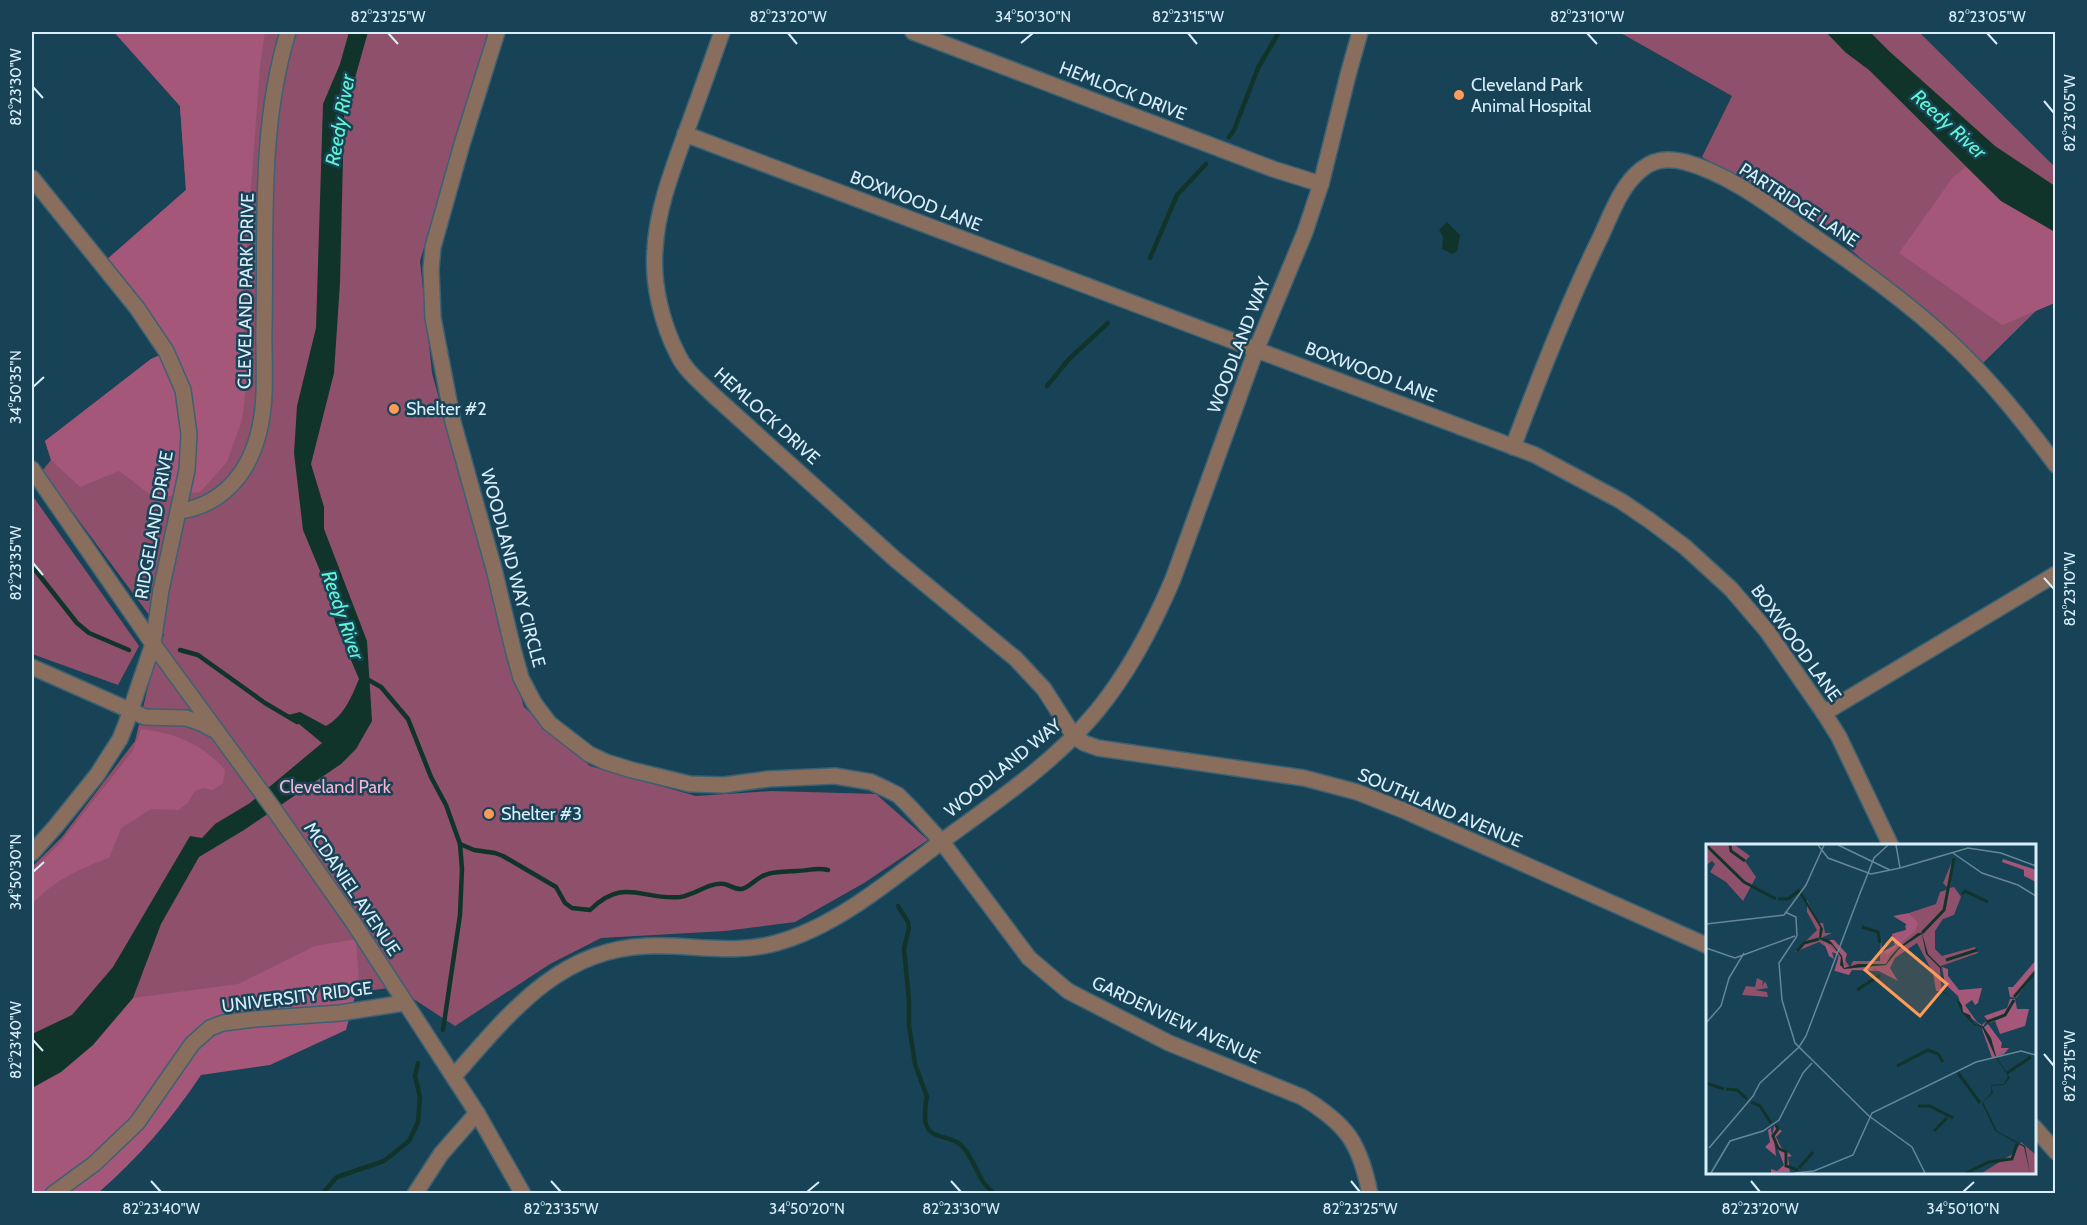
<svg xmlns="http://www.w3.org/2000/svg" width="2087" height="1225" viewBox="0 0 2087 1225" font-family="Cabin,sans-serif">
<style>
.green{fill:#8f506b}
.forest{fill:#a45779}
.water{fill:#11342a}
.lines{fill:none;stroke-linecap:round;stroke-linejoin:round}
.stream{stroke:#11342a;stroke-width:4.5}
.minor-casing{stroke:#3b6174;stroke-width:18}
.minor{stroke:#8a6e5d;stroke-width:15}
.ticks{fill:none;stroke:#d8eefa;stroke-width:2}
.poi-dot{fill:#fe9b58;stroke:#184256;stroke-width:2}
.labels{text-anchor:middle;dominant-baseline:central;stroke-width:5;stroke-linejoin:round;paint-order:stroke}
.poi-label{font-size:18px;fill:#d8eefa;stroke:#184256;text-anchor:start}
.street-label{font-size:18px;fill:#d8eefa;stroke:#184256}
.park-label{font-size:18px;fill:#f7b5d0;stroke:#184256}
.water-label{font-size:20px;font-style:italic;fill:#5ff6cf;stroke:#184256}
.inset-river{fill:none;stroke:#11342a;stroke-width:3}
.inset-road{fill:none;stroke:#658798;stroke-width:1.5}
.view{fill:#fe9b58;fill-opacity:0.15;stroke:#fe9b58;stroke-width:3}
.inset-edge{fill:none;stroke:#d8eefa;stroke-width:3}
.neatline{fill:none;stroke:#d8eefa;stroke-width:2}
.ticks-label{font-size:15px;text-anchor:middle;fill:#d8eefa}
</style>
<rect width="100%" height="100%" fill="#184256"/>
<g class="green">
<path d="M114,32H489L420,261L432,373L524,707L590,766L696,796L772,791L876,794L928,840L864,883L795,922L725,931L601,938L550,964L455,1026L395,987L205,1015L32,1193V867L62,837L135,741L155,658L164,635L42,471L51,460L45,441L151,359L174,349L154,319L104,262L186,190L180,106Z"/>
<path d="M1619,32H1919L2055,167V292L1982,364L1826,228L1702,157L1732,96Z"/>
<path d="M32,495L139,646L118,685L32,654Z"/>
</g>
<g class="forest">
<path d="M114,32H265L260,66L242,311L248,372L242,420L227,462L200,492L155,498L119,471L80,487L51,460L45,441L151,359L174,349L154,319L104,262L186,190L180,106Z"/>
<path d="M1966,167L2001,201L2055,232V303L2002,325L1899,253L1953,177Z"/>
<path d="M141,729C175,733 203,744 225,770L223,783L213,790L203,788L194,792L188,803L178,810L151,809L121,828L109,858C76,870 57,879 32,904V871L59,844L132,752Z"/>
<path d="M356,939L359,982L346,1030L270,1065L201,1075C172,1119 138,1158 98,1193L32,1194V1088L61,1072L92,1045L133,998L238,984L315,946Z"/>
</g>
<g class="water">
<path d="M349,32H368L344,117L340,283L334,373L311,464L324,507V529L367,641L372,721L356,749L341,764L244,830L199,857L161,924L133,998L93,1045L61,1072L32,1088V1034L72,1015L113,967L190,836L202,838L215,824L250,803L322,743L288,715L300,712L326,726C344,716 351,698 359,679L336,625L323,578L303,530L294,453L297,406L316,328L323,104L340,64Z"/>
<path d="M1826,32H1870L1889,51L1995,146L2055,186V232L2001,201L1869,70L1845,52Z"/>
<path d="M1447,222L1460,235L1457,251L1452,254L1442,249L1443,237L1439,230Z"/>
</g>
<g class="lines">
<g class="stream">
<path d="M1229,137L1234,130L1258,68L1279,32"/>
<path d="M1150,258L1177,195L1206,164"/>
<path d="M1047,386L1069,359L1108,323"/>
<path d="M32,566L77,623L89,633L129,650"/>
<path d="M180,650L198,655L265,703L297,722"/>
<path d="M365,678L381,687L408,719L431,777L446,805L460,844L462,869L460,915L443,1030"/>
<path d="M460,844L474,850L495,853L503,856L556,887L565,903L572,908L590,910C624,876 643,901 680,897C695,895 709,882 724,884C730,885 735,890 742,889C750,887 756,878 765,875C775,871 785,872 796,871C808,871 816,867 828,870"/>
<path d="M898,906L908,922L909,928L904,949L909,1000V1025L915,1064L927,1097C925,1103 925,1109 925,1116C925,1142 949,1133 962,1146C972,1156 976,1172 984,1183C987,1187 991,1190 994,1194"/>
<path d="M322,1194L337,1177L384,1161L409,1141L418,1122L420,1097L415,1076L418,1063"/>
</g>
<defs>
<g id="minor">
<path d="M497,32L462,144L433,247L431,269L433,318L453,422L494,569L513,649L521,678L534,703L549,723L589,754L606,762L632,770L690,784L724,785L768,779L835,776L871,782L886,789L898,795L910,807L942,842L1029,958L1068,991L1169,1043L1302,1097C1347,1124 1360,1143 1370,1194"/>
<path d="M722,32C710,66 698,100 685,135C672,171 657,210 655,249C652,284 662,324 678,355C685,370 699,381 711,393L896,560L1016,659L1044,689L1074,736L1084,743L1098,748L1304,778L1357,792L1405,811L1708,946"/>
<path d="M913,32L1273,169L1321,184"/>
<path d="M685,134L1535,455L1621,501L1649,520L1685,547L1731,589L1767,631L1824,713L1839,737L1891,846"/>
<path d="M32,178L137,308L166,351L183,390L189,434L187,470L161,590L153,644L126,724L120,739L97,775L56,826L32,853"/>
<path d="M1513,447C1540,375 1568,303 1602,234C1612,212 1622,184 1642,169C1654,159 1670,158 1685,162C1729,174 1769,205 1806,231C1855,265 1905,300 1949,341C1989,378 2023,421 2056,465"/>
<path d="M32,469L153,644L273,808L353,922L477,1113L523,1194"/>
<path d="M179,511C215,507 242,481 254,448C269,408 263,367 264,326C266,228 259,126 288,32"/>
<path d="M32,667L145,717L186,718L201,723L214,730"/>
<path d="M1824,713L2056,574"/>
<path d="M454,1076C508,1015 558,949 647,946C690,944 733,955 776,943C836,927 892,879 941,842C995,802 1053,764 1097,711C1129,672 1153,626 1173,579L1256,350L1305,232L1321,184L1348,75L1360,32"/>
<path d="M2034,1127L2056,1152"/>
<path d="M53,1194L94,1164L137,1123L192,1044L210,1028L223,1023L255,1019L340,1013L404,1003"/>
<path d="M415,1194L441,1154L477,1113"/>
</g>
</defs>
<use href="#minor" class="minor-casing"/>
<use href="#minor" class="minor"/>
</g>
<path class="ticks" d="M388,33L398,44M788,33L797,44M1188,33L1197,44M1587,33L1597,44M1987,33L1997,44M1021,43L1033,33M33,87L43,98M2044,101L2054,113M33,387L44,377M33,563L43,575M2044,578L2054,589M33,872L44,862M33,1040L43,1051M2044,1054L2054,1066M151,1181L161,1192M551,1181L561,1192M951,1181L961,1192M1351,1181L1360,1192M1751,1181L1760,1192M807,1192L819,1182M1963,1192L1974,1182"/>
<g class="poi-dot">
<circle cx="1459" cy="95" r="6"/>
<circle cx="394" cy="409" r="6"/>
<circle cx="489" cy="814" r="6"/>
</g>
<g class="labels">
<g class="poi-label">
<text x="1471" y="85">Cleveland Park<tspan x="1471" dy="21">Animal Hospital</tspan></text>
<text x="406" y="409">Shelter #2</text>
<text x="501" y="814">Shelter #3</text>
</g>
<g class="street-label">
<text transform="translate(1123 91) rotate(21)">HEMLOCK DRIVE</text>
<text transform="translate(916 201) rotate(21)">BOXWOOD LANE</text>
<text transform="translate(1799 205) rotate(33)">PARTRIDGE LANE</text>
<text transform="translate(246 291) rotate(-89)">CLEVELAND PARK DRIVE</text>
<text transform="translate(1239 345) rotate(-69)">WOODLAND WAY</text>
<text transform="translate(1371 372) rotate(21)">BOXWOOD LANE</text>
<text transform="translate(767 416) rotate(42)">HEMLOCK DRIVE</text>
<text transform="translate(154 525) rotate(-80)">RIDGELAND DRIVE</text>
<text transform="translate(513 568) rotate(75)">WOODLAND WAY CIRCLE</text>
<text transform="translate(1796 643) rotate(54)">BOXWOOD LANE</text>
<text transform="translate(1003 768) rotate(-39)">WOODLAND WAY</text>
<text transform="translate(1440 808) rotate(23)">SOUTHLAND AVENUE</text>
<text transform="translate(352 889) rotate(56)">MCDANIEL AVENUE</text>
<text transform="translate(297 997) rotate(-7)">UNIVERSITY RIDGE</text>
<text transform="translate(1176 1020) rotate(25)">GARDENVIEW AVENUE</text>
</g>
<g class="park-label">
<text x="335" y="787">Cleveland Park</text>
</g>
<g class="water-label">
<text transform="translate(340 120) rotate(-80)">Reedy River</text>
<text transform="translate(1949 124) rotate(42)">Reedy River</text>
<text transform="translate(343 615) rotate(71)">Reedy River</text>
</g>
</g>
<g transform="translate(1706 844)">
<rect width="330" height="330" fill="#184256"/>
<path d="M0,1H29L44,12L39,17L50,33L37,57L20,38L4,28L9,20L6,17L0,21ZM248,13L244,44L248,43L255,53L248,71L237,75L229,87V105L236,112L269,103L272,109L235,122L237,147H230L227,129L211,99L189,114L184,124L192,137L169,125L128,127L133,112L113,98L89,108L111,86L101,68V56L112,79H117L119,89H126L115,94L127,99L144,123L147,117H174L175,92L176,107H183L189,101L186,90L200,86L199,82L207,74L203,69L230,60L234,48L243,45L237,39ZM51,134L57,137L56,143L59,137L62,144L49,146L61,148L62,153L36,151L40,142L49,143ZM315,298L330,311V329H276L308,309Z" fill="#8f506b"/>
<path d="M297,15L330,26V38L318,32V26L296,18ZM203,69L212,79L209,87L181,111L178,107L189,101L186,90L200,86V80L187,72ZM117,96L130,108L123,96H128L141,110L138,121L144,124H137L138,118L136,124L138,125H143L153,122L175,127L146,126L143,131L129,127L133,111L137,116L136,112L126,108L128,115L123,112ZM330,116V128L310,154L304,153L302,143H307ZM236,123L242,125V132L253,146L276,144L272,159L269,161L266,156L259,161L271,178L276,181L280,177L277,183L257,168L252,152L239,140ZM304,155H309L311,165H323L319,182L294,190L289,177L284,179L278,172L301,164ZM282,180L296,199L295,204H303L298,210L286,214L276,185ZM68,282L76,287L70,293L75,303L86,312L82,313L84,328L65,329V325L71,327L78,321L68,295L70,312L59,303L64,298L62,286L65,284L66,293Z" fill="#a45779"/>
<path d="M91,46L95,47L117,85L115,94L122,95L126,99L136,112L138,124L152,120H180L184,113L192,104L212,89H216L222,110L235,123L237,147L254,158L256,161L257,168L264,171L268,180L277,182L285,194L290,212L303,232L304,234L298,241L285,242L287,249L277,258L291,287L319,302L324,329L318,303L289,287L276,259L285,249V241L298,240L302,232L289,212L276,183L268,181L256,169L250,155L236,148L234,124L220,110L216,90L193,105L180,121L138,125L134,121L135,113L126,101L113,95L114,83Z" fill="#11342a"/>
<path class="inset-river" d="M0,1L38,38L70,55M24,1L25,7L39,17M256,50L259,47L282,58M72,55H82L94,46M156,83L172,88L174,99M216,89L238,66L248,14M91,107L98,99L113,95M240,116L271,106M151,146L174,131M308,153L330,127M281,178L299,171L308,156M191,222L222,206L232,210L237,218M252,229L274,259M301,229L325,213M0,239L18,245M20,245L31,246L41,255M45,258L54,262L65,279M212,262H224L247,274M70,281L72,285L67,292L72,304L80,308V322L92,326M228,287L241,274M93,324L107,308M260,329L283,318L306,315L311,300"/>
<path class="inset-road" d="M112,1L122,14L165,30L194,24M132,1L184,26M190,1L194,24L262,4L295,9L330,22M247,9L276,29L312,41L330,52M155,47L168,14L182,1M79,68L90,73L91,92M0,80L78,71L100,41L118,1M91,92L73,119L76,156L89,199L163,272L206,303L219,329M0,104L29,114L89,92M0,179L15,162L23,134L38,109M47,252L54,239L93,203L100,192L156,44M3,304L48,251M5,329L24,297L57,287L73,276L97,229L106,219M89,329L108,327L147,311L166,269L270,218L315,207L330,211"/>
<path class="view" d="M186,94L241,140L214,172L159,126Z"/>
<rect width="330" height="330" class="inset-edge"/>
</g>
<rect width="2087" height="1225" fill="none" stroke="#184256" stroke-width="66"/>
<rect x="33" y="33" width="2021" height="1159" class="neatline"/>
<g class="ticks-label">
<text x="388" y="22">82°23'25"W</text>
<text x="788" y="22">82°23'20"W</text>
<text x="1033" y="22">34°50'30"N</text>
<text x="1188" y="22">82°23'15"W</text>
<text x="1587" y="22">82°23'10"W</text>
<text x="1987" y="22">82°23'05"W</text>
<text transform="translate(16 87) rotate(-90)" y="5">82°23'30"W</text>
<text transform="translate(2070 113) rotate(-90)" y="5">82°23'05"W</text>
<text transform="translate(16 387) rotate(-90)" y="5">34°50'35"N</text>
<text transform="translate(16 563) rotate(-90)" y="5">82°23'35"W</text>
<text transform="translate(2070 589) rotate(-90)" y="5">82°23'10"W</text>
<text transform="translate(16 872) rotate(-90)" y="5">34°50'30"N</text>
<text transform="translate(16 1040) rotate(-90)" y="5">82°23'40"W</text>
<text transform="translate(2070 1066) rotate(-90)" y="5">82°23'15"W</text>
<text x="161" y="1214">82°23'40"W</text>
<text x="561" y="1214">82°23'35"W</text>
<text x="807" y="1214">34°50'20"N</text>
<text x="961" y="1214">82°23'30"W</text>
<text x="1360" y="1214">82°23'25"W</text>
<text x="1760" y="1214">82°23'20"W</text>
<text x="1963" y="1214">34°50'10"N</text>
</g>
</svg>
